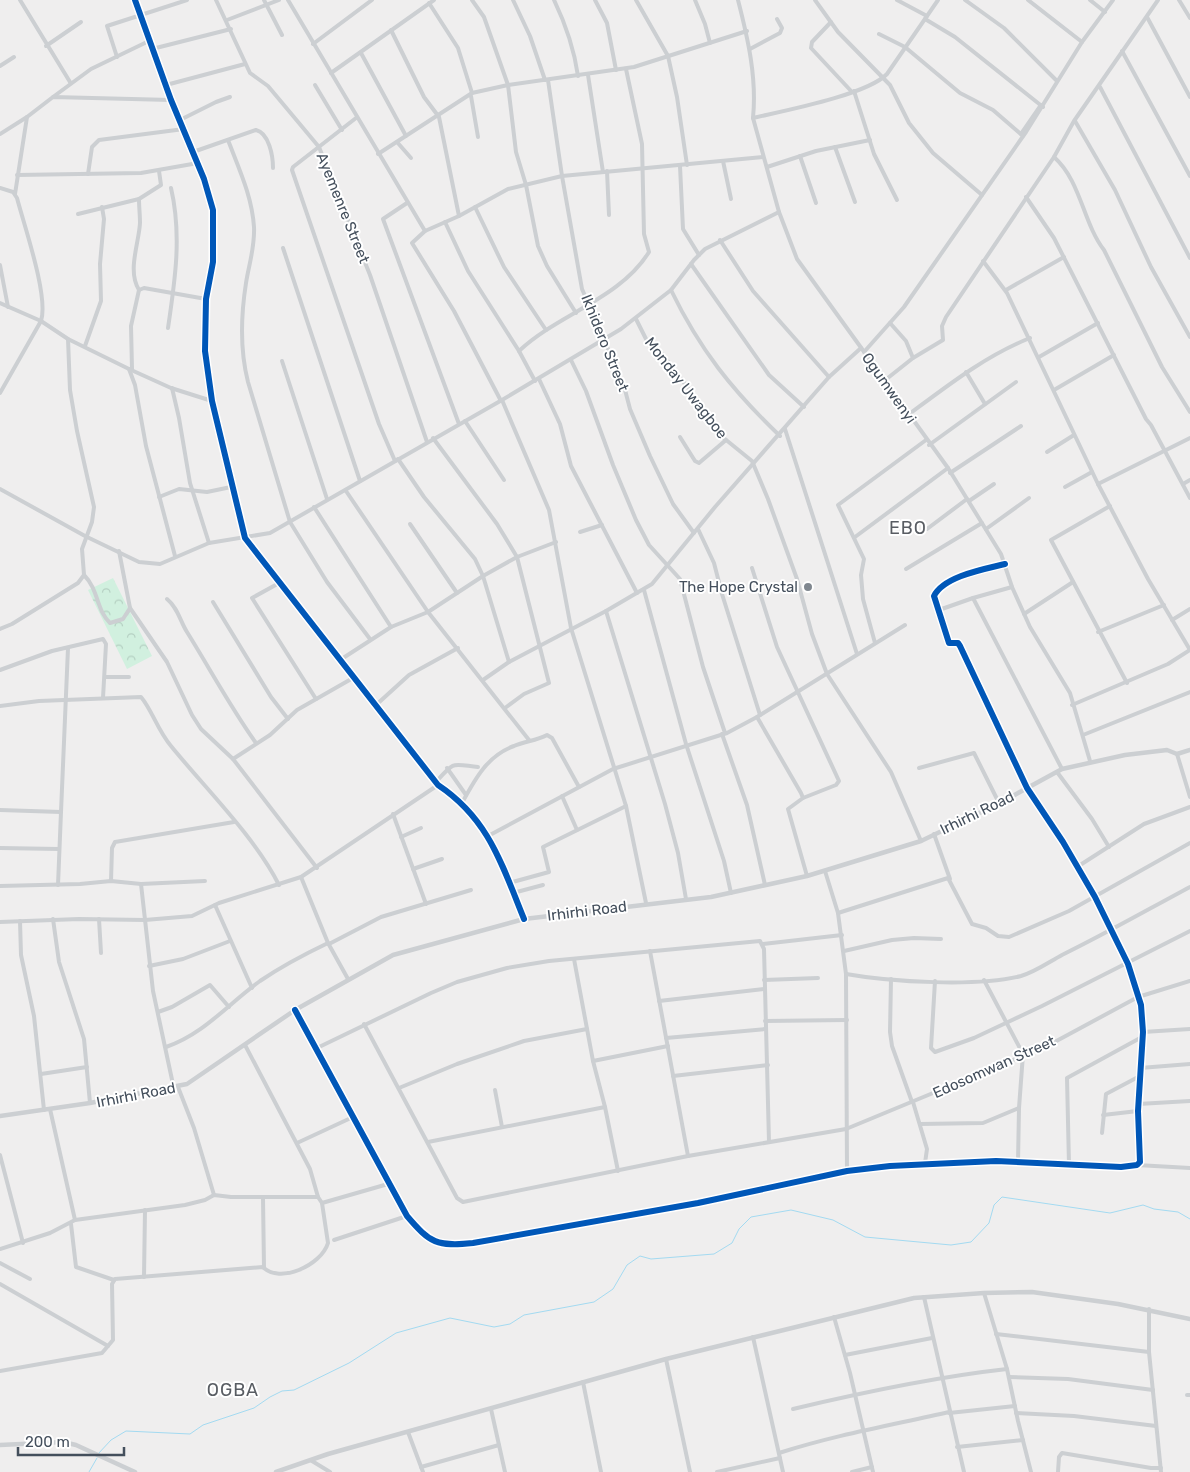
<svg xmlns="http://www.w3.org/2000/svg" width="1190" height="1472" viewBox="0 0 1190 1472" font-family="Rubik,sans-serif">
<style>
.forest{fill:url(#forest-crowns)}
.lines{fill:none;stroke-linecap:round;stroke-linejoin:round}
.stream{stroke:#a3daf1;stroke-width:1}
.minor{stroke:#cccfd2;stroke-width:4}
.tertiary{stroke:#cccfd2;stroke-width:4.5}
.cycleway-casing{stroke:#fff;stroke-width:9}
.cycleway{stroke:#0057b8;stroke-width:6}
.poi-dot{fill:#80878f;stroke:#fff;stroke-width:2}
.labels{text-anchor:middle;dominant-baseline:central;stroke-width:4;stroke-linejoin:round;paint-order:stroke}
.street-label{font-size:15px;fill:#444f5c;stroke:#fff}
.poi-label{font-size:15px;fill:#444f5c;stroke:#fff;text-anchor:end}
.quarter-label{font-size:18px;letter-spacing:1px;fill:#595d63;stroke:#fff}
</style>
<defs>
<pattern id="forest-crowns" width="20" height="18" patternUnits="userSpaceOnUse" patternTransform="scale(1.25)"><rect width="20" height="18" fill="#d1f0df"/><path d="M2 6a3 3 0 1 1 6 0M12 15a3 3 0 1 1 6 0" fill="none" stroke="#b5d0c2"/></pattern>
</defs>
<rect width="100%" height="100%" fill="#efeeee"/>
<path class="forest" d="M113,578L152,656L127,669L88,590Z"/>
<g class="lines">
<g class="stream">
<path d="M98,1454L111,1440L126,1431L190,1434L203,1425L254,1408L270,1397L282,1391L294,1390L349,1363L396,1333L450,1318L494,1327L510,1324L524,1315L594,1302L613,1289L627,1265L640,1256L651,1259L714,1254L732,1243L739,1229L751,1217L791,1210L833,1220L865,1237L951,1245L971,1242L989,1223L994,1205L1002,1197L1110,1213L1143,1205L1154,1209L1178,1212L1190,1219"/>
<path d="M89,1472L97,1458"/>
</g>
<g class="minor">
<path d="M20,0L70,82"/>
<path d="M135,0L171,100L204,179L213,210V262L206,299L205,351L212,401L245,538L438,785C489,819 502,865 524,919"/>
<path d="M216,0L250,73L268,86L319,147L370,275L427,442"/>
<path d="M264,0L282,35"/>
<path d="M288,0L425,231L459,216L508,189L562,176L763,157"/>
<path d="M472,0L484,17L508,85L516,152L526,185L538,246L547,266L576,313"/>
<path d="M513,0L530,36L545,80"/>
<path d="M554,0C566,25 574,48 578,76"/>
<path d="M595,0L607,23L616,70"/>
<path d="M636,0L668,56L677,97L687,165"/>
<path d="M695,0L705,24L710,43"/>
<path d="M738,0C748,39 757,78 753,118L779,212L797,259L948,468L1001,554L1012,587L1030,627L1070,693L1090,761"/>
<path d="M815,0L838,32L890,85L909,123L933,153L982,195"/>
<path d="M897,0L927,16"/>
<path d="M965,0L1004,28L1057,81"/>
<path d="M1028,0L1082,42"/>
<path d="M1090,0L1105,12"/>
<path d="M1179,0L1190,18"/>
<path d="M429,3L458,48L472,93"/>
<path d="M1147,17L1190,97"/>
<path d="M925,19L955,37L1043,107"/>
<path d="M227,20L279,0"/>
<path d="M831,22L812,42L811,48L852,92"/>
<path d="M391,30L424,97L439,117L459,216"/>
<path d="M879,34L905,47L960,93L993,110L1023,136"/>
<path d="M313,44L372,0"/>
<path d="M46,46L81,22"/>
<path d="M152,49L231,29"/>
<path d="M750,49L780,33L782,28L777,19"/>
<path d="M1122,51L1190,176"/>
<path d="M361,53L406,136"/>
<path d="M117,57L107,26L187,0"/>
<path d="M0,66L14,57"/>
<path d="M331,73L434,0"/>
<path d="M588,75L603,172"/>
<path d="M548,80L562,176L582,289L624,386L630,409L650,456L673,504L694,533"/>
<path d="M166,85L245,64"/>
<path d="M315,85L342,130"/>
<path d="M1100,87L1190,258"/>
<path d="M854,91L874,154L897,200"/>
<path d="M471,96L478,137"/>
<path d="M53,97L91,69L149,41"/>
<path d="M356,118L293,167L292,170L379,424L395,461"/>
<path d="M753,118C783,111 867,95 887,74L938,0"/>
<path d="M180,120L216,102L230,97"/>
<path d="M1075,121L1115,190L1151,267L1190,337"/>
<path d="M0,134L27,117L53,97L171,100"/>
<path d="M1021,134L1041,105"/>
<path d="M228,140C239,169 252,196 254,227C255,247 249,264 246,283C241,315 240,351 248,382L290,522L327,582L370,639"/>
<path d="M397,142L411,158"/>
<path d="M835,147L855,202"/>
<path d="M193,152L256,130C269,133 273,156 273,168"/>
<path d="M378,154L472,93L508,85L634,67L747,31"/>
<path d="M800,156L816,203"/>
<path d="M1054,157C1081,181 1083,223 1104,250L1162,367L1190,412"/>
<path d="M723,161L731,199"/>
<path d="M680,166L683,229L699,255"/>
<path d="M767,167L816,151L870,140"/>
<path d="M607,171L609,215"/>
<path d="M88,174L92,147L99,140L184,129"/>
<path d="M17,175L141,173L198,163"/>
<path d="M0,188L13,192L17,198C24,225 49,297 41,321L0,393"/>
<path d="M15,194L27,117"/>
<path d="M1026,197L1054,238L1146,419L1151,425L1190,498"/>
<path d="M407,203L383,219L459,424"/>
<path d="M475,207L504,267L546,330"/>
<path d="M78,214L139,199L161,185L159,171"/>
<path d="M445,222L468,271L519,351L535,381"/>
<path d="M425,231L412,243L454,311L501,401"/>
<path d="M720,240L753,291L829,377"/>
<path d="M283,248L360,481"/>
<path d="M983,261L1007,293L1098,484L1148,579L1190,650"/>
<path d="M691,264L769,375L804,407"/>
<path d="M0,265L8,307"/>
<path d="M139,290C127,271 139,243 140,223C140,215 139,207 139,199"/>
<path d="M671,290C700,350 732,390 780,436"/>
<path d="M1006,290L1064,257"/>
<path d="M0,303L41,321L68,339L129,369L171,388L212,401"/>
<path d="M636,319L646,339L663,355L701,405L720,435L752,461L768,499L797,579L812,634L827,674L891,772L921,841"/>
<path d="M890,323L906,341L913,358"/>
<path d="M168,328C175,281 182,235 171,188"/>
<path d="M85,346L101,301L100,264L104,219L102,207"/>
<path d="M519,351C558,314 620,299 649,252L644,234L642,144L626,69"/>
<path d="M864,352L904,307L1026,132L1082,42L1113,0"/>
<path d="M1039,357L1098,323"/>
<path d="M571,360L586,391L613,465L636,520L649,545L680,579L703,667L725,733"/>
<path d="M282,361L327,499"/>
<path d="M129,369L135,385L146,446L175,556"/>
<path d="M132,369L131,326L139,290L144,288L206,299"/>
<path d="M966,372L985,404"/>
<path d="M539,379L560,424L571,466L637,593"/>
<path d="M884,381L913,358L943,340L942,326L946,317L1054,157L1074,121L1158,0"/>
<path d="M172,388L179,418L190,483L209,543"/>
<path d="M1054,390L1114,355"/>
<path d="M502,400L549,510L571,628L626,806L646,903"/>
<path d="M908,415C947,386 985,356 1030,338"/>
<path d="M465,421L504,480"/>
<path d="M785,429L857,654"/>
<path d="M680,437L695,461L699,463L726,440"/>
<path d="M433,438L497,524L517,557L549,683L524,694L505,708"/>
<path d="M929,445L1016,382"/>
<path d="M1047,452L1074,435"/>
<path d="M398,459L424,497L475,559L483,576L509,662"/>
<path d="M950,473L1021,426"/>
<path d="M1098,484L1190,438"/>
<path d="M1183,484L1190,480"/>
<path d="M1065,487L1092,472"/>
<path d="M0,489L85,536L139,562L160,564L209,543L270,533L502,400L621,329L671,290L694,260L705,249L779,212"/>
<path d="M346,491L428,612L529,740"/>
<path d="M159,497L179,489L207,492L231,487"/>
<path d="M969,501L994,484"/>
<path d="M1110,506L1051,540L1127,683"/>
<path d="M314,507L391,627"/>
<path d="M410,524L457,593"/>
<path d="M698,529L714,563L722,594L760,715"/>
<path d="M927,529L967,499"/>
<path d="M986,529L1029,498"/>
<path d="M580,532L602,525"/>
<path d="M855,537L948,468"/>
<path d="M119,551L130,608L167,662L192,715L201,729L233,759"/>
<path d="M752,568L777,647L839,781L836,785L803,798"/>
<path d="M906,569L982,523"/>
<path d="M84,575C99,590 96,610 110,623L123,619L130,608"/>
<path d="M281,582L252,598L316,699"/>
<path d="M1012,587L973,598L1062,769"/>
<path d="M644,590L686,744L724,861L731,893"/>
<path d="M167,599C178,608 180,621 187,632C210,669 231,708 256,743"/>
<path d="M213,602L271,697L288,719"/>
<path d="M939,610L973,598"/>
<path d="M606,611L665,804L678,853L686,899"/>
<path d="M1024,614L1073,582"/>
<path d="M1172,620L1190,609"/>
<path d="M0,629L12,624L78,583L84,575L82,549L92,522L94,507L77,431L70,390L68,339"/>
<path d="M1098,632L1164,605"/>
<path d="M875,643L863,599L861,575L864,559L838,505L926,440"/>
<path d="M340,660L391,627L428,612L483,576L517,557L556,542"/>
<path d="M0,670L52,651L103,639L106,644L103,698"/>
<path d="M105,677H129"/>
<path d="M483,680L509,662L606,611L652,584L715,507L829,377L861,348"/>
<path d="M376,705L409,675L458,648"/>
<path d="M1072,705L1168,664L1190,650"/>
<path d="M0,706L39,701L141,697C152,710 158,731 171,746C205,788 255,837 279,885"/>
<path d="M757,717L801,793L803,798L788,809L807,876"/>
<path d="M722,734L747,805L765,885"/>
<path d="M1083,735L1190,692"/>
<path d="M1177,754L1190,797"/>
<path d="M447,768L466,795"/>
<path d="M919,768L974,753L999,803"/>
<path d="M1057,772L1092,819L1109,847"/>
<path d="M436,782C455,761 450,764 478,767"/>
<path d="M562,796L577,830"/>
<path d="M462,803C475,779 487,756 514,746C525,741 536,741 547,735L552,738L579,787"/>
<path d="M0,810L61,812L68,648"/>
<path d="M393,814L426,904"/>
<path d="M934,834L950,879"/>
<path d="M488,836L613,769L727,733L757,717L905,625"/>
<path d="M401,837L421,828"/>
<path d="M0,848L59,849"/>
<path d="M1077,867L1144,824L1190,807"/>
<path d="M317,868L233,759L270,735L297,710L353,678"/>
<path d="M413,869L442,859"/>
<path d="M825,871L838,913L846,974L847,1171"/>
<path d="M301,877L328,943L348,979"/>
<path d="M111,881L112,848L115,842L234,822"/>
<path d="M509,883L549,872L543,847L626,806"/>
<path d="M141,884L153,991L174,1089"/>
<path d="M58,885L61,812"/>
<path d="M0,886L80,884L111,881L141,884L205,881"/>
<path d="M513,893L543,885"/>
<path d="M215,905L252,988"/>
<path d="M838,913L948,878L972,924L986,928L998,936L1009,937L1069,911L1190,843"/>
<path d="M53,919L59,962L84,1039L90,1103"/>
<path d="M99,919L101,953"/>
<path d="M20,921L21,955L34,1016L44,1110"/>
<path d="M0,922L79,919L145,920L192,916L219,903L301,877L438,785"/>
<path d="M329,944L381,917L471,890"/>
<path d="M763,944L842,935"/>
<path d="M650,951L688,1156"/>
<path d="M844,951L892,940L914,938L941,939"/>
<path d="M574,959L593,1061L668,1046"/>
<path d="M149,966L183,959L230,941"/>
<path d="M846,974C891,982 977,987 1021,976C1035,972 1049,962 1062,955C1105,934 1147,910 1190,887"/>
<path d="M891,979L890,1032L892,1046L912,1102"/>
<path d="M764,980L818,978"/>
<path d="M984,980L1023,1054L1019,1108L1018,1162"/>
<path d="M935,981L931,1048L935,1052L974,1038L1042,1006L1190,931"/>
<path d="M659,1001L764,989"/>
<path d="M295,1010L407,1216C430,1243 437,1247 473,1243L698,1203L847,1171L890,1166L996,1161L1121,1167L1137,1165L1140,1162L1138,1111L1143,1032L1141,1005L1128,964L1095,897L1063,842L1027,788L960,646L958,643H949L934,596C944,576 985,569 1005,564"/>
<path d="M158,1012L172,1007L210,985L229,1007"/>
<path d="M765,1021L847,1020"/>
<path d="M364,1024L457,1198L463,1202L688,1156L846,1129L1049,1045L1138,997L1190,981"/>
<path d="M1143,1032L1190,1029"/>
<path d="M666,1038L766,1029"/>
<path d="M166,1047C204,1034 228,1004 260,981C282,966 305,954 328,943"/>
<path d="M317,1048L431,993L457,982L507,968L549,961L760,941L764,949L769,1142"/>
<path d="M593,1061L605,1107L618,1171"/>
<path d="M1140,1068L1190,1064"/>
<path d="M41,1074L87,1067"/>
<path d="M673,1076L768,1065"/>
<path d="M178,1087L194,1128L214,1195"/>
<path d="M399,1088L457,1064L524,1041L587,1029"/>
<path d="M495,1090L502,1127"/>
<path d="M913,1102L927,1149L925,1163"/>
<path d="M1138,1104L1190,1101"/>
<path d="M50,1109L75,1220"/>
<path d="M1103,1115L1138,1111"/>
<path d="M920,1124L983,1123L1019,1108"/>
<path d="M1102,1133L1106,1094L1140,1076"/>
<path d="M428,1142L605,1107"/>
<path d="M297,1143L353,1117"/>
<path d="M0,1155L23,1243"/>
<path d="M1069,1165L1067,1078L1142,1037"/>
<path d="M1137,1165L1190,1168"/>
<path d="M263,1198L264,1268"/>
<path d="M322,1203L388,1184"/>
<path d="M71,1224L76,1267L114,1280"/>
<path d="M334,1240L407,1216"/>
<path d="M0,1249L50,1233L75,1220L185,1205L205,1200L214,1195L231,1197H318"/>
<path d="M0,1263L30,1279"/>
<path d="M144,1277L145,1210"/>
<path d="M0,1284L108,1346"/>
<path d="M984,1293L1007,1369L1018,1421L1031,1472"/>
<path d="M924,1297L964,1472"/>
<path d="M1149,1309V1352L1161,1472"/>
<path d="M834,1317L850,1373L873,1472"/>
<path d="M996,1334L1149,1352"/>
<path d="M753,1337L783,1472"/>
<path d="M845,1355L932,1338"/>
<path d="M666,1359L690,1472"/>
<path d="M0,1371L102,1353L113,1340L112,1284L115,1279L263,1267C279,1284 321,1266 328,1243L322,1203L318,1197L310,1169L245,1045"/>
<path d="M1009,1377L1068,1379L1153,1390"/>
<path d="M583,1382L601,1472"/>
<path d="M1187,1395H1190"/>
<path d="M491,1409L505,1472"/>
<path d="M793,1409C864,1392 935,1377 1007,1369"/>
<path d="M949,1413L1015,1406"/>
<path d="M1016,1413L1074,1416L1156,1426"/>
<path d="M408,1432L423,1472"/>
<path d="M957,1447L1023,1440"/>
<path d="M779,1453C835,1435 892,1425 949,1412"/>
<path d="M312,1461L330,1472"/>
<path d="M421,1467L499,1445"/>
<path d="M717,1472L780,1458"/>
<path d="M852,1472L872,1467"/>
<path d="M1058,1472L1059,1457L1062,1453L1151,1468H1161"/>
</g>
<g class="tertiary">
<path d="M0,1116L90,1103L187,1084L295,1010L393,955L524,919L711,897L807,876L921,841L998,804L1062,769L1125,755L1167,750L1177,754L1190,750"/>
<path d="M0,1445L63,1442L76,1445L135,1472"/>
<path d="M276,1472L328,1454L666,1359L914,1298L984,1293L1032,1292L1118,1304L1190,1319"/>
</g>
<defs>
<g id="cycleway">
<path d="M135,0L171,100L204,179L213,210V262L206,299L205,351L212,401L245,538L438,785C489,819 502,865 524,919"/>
<path d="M295,1010L407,1216C430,1243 437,1247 473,1243L698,1203L847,1171L890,1166L996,1161L1121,1167L1137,1165L1140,1162L1138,1111L1143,1032L1141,1005L1128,964L1095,897L1063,842L1027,788L960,646L958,643H949L934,596C944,576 985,569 1005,564"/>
</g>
</defs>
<use href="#cycleway" class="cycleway-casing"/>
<use href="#cycleway" class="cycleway"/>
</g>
<circle class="poi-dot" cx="808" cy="587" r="5"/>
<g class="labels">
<g class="street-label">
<text transform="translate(343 208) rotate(68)">Ayemenre Street</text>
<text transform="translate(605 343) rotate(68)">Ikhidero Street</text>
<text transform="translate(686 388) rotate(52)">Monday Uwagboe</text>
<text transform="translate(889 388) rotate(55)">Ogumwenyi</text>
<text transform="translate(977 813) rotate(-26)">Irhirhi Road</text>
<text transform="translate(587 911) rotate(-7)">Irhirhi Road</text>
<text transform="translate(994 1067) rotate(-24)">Edosomwan Street</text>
<text transform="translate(136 1095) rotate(-11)">Irhirhi Road</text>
</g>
<g class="poi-label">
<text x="798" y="587">The Hope Crystal</text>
</g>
<g class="quarter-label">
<text x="908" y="528">EBO</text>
<text x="233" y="1390">OGBA</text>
</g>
</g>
<path d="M18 1447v8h106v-8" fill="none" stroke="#444f5c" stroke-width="2.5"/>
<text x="25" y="1447" font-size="15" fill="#444f5c" stroke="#ffffff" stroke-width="4" paint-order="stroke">200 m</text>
</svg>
